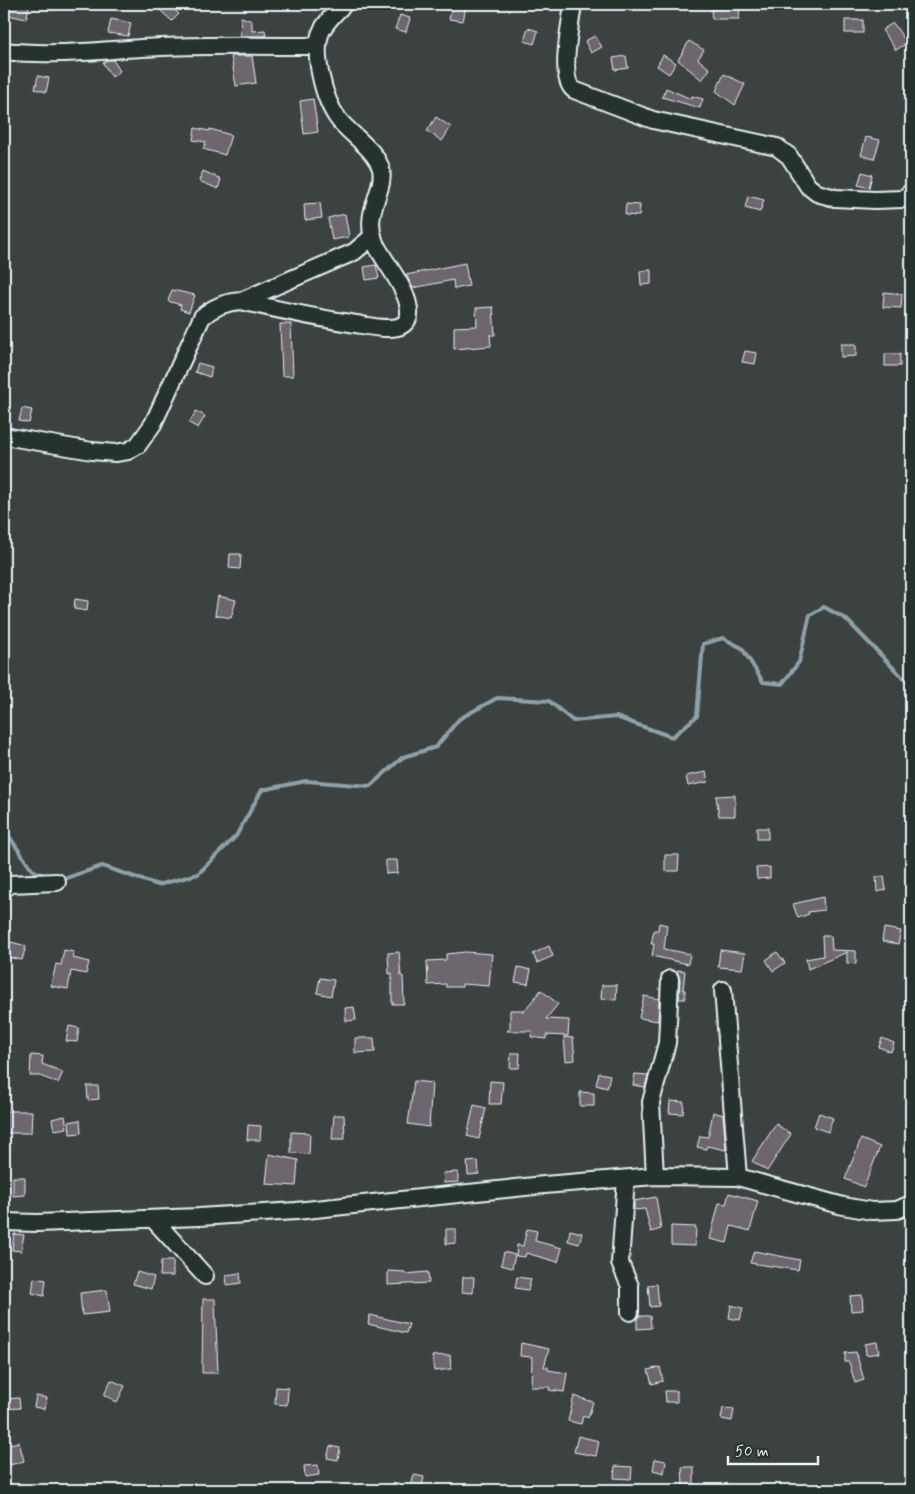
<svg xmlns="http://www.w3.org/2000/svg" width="915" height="1494" viewBox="0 0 915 1494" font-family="Mynerve,sans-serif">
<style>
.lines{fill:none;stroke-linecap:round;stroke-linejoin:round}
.stream{stroke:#8ca2a9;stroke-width:4}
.building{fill:#6e666e;stroke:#e8f1f8}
.minor-casing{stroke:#e8f1f8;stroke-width:20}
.minor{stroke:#26332d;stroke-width:16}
</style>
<rect width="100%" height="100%" fill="#3c4240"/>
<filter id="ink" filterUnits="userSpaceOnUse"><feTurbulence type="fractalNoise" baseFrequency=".02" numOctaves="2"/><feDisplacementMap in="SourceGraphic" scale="10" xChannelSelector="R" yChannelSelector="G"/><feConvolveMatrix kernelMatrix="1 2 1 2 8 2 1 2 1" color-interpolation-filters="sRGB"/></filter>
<g filter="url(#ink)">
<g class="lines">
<g class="stream">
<path d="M4,829L32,870L46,876"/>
<path d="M61,880L102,866L158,885L198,874L236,836L262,790L306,781L370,786L403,757L436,747L459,719L497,698L549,701L573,721L616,717L672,737L697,716L703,644L723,638L742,648L763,682L782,684L799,662L810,615L824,607L846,619L906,681L911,684"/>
</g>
</g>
<g class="building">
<path d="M4,4H30L26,19L4,14Z"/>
<path d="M153,4H168L179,14L172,21Z"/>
<path d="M452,5L466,7L463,21L449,19Z"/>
<path d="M726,6H740L739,19H712L711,10L726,8Z"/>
<path d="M400,15L410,18L406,32L395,29Z"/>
<path d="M241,17L252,21V31L265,30L266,36H240Z"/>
<path d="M111,19L131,23L128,36L108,33Z"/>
<rect x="845" y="20" width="18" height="13"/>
<path d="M893,23L907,43L896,50L882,30Z"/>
<path d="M528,28L538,31L534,44L524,41Z"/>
<path d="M595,36L602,47L591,53L585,41Z"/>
<path d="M689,41L704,50L698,59L710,69L702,80L678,60Z"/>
<path d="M663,55L676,63L669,74L657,66Z"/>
<path d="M231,56H252L256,83L236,86Z"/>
<path d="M626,56L628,68L615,70L613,58Z"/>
<path d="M107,60H113L120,71L112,77L103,63Z"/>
<path d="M724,74L745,84L735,105L716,91Z"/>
<path d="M38,76L49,78L46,92L35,89Z"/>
<path d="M666,88L691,99L692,96L703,99L700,108L662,97Z"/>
<path d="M313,99L318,132L304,134L300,101Z"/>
<path d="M436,117L451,127L442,141L427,131Z"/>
<path d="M195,128L209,131L210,129L231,135L225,155L203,149L206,142L193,140Z"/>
<path d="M866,137L880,140L874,159L861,155Z"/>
<path d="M203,171L221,179L218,189L199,181Z"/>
<path d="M862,172L872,175L869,188L858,185Z"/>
<path d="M748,196L764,200L760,212L745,208Z"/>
<path d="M320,203L322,218L305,220L304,204Z"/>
<path d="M626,204L640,205L639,216L625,215Z"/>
<path d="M345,214L349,237L332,240L328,218Z"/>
<path d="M465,263L469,286L454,289L453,280L413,288L406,275Z"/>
<path d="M376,265L379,278L366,280L364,267Z"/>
<path d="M651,270V284L641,285L640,271Z"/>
<path d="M172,290L195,295L189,312L180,309L181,305L168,301Z"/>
<path d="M884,292L902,294L901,308L883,307Z"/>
<path d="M493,307L495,335H490L491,346L454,349V327L477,326L476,308Z"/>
<path d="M280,324H291L293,376H282Z"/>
<path d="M841,344H856V356L841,357Z"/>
<path d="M745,351L757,353L755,364L742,362Z"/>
<rect x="885" y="354" width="15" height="12"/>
<path d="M198,363L212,367L210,377L195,372Z"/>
<path d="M22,408L32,410L29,423L19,421Z"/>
<path d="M196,411L205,416L198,428L189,423Z"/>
<path d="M230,554H241L240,569L229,568Z"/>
<path d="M218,596L236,600L231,618L215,615Z"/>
<path d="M75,599L88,601L87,611L74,609Z"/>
<path d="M706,772L708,782L688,786L686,776Z"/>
<path d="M735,795V816H719L716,796Z"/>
<rect x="757" y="828" width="11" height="11"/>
<path d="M665,855H679L678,871H665Z"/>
<path d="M386,860H397L398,873L386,874Z"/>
<path d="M770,867V878L757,879L756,868Z"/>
<path d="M884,876L886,890L877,892L876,877Z"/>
<path d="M823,897L824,910L808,912L809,914L798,918L793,904Z"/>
<path d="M659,923L667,925L664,949L690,954L688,964L652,956L654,944H651L654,930H658Z"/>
<path d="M884,928L901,931L898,944L882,941Z"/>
<path d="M822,936H831L832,950L856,951V964L847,963V952L808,969L806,959L823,956Z"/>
<path d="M11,942L26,946L22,960L7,957Z"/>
<path d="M549,946L553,956L537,963L533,954Z"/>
<path d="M64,950L74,952L73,958L89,962L86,974L71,971L68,989L51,986L56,964L61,965Z"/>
<path d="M720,950L745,953L742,969L718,967Z"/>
<path d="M399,952L401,976H403L404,1004H392V973L389,974L388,953Z"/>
<path d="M465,952L492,954L489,986L462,984V987H446V984L428,985L427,961L446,960V954Z"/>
<path d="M777,952L785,963L773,971L766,960Z"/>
<path d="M518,967L531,970L528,984L515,982Z"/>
<path d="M677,970L685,971L683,990H685V999H679L680,979Z"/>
<path d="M320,978L334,980L331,996L317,993Z"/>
<path d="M602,985H617L616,1000L601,999Z"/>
<path d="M541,990L558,1004L546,1019L569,1020L568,1036L546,1035V1039L531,1037L532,1031H507L510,1028V1010H523V1012Z"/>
<path d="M644,996L659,999L658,1021L639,1018Z"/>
<path d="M354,1007L356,1020L346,1021L345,1008Z"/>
<path d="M69,1026L79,1028L77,1042L66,1041Z"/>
<path d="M564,1037L573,1038L575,1060L566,1061Z"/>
<path d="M355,1038H374L375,1052L355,1053Z"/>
<path d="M882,1038L894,1043L891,1052L879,1047Z"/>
<path d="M511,1053H520L519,1068H510Z"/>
<path d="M31,1055L43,1056L42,1064L63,1072L58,1083L40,1076H30Z"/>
<path d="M599,1073L610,1075L607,1088L596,1085Z"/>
<path d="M635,1074L648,1075L645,1087L633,1085Z"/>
<path d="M414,1081L432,1083L429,1127L408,1124Z"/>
<path d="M490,1081L503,1082L501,1104H489Z"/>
<path d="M87,1086H98L99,1099L88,1100Z"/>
<path d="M580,1092L594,1093V1106H580Z"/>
<path d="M670,1101L684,1102L683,1114L669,1113Z"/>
<path d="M474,1105L486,1108L479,1139L467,1136Z"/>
<path d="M6,1111H32L31,1133H6Z"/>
<path d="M713,1112L723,1115L726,1150L707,1146L706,1149L697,1147L700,1136L708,1137Z"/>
<path d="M819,1113L833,1118L828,1132L814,1127Z"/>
<path d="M334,1115H344L345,1139H332Z"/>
<path d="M65,1116L67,1128L54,1130L52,1119Z"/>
<path d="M80,1120L81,1133L70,1134L69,1122Z"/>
<path d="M776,1124L791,1134L767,1171L752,1161Z"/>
<path d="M248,1125L261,1126L260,1140H247Z"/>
<path d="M291,1132L310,1133L309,1154L291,1153Z"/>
<path d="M861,1139L880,1147L864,1187L845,1179Z"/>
<path d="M269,1154L298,1160L296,1186L266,1184Z"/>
<path d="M478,1161L479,1174L468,1175L467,1162Z"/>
<path d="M458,1172V1182L444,1183L443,1173Z"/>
<path d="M13,1177H25V1195L13,1196Z"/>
<path d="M729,1193L758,1201L750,1231L731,1226L727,1243L710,1239L719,1203L726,1204Z"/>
<path d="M656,1197L661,1229L651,1232L645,1209L634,1210V1201Z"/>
<path d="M671,1226L696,1227L695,1246L671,1245Z"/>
<path d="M446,1229H456V1243L446,1244Z"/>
<path d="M527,1229L537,1231L535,1241L562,1248L558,1262L526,1253L525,1257L516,1256L517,1245L523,1246Z"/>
<path d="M570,1230L582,1233L579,1244L568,1241Z"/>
<path d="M14,1234L24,1235L21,1251L12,1250Z"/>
<path d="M754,1251L800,1260L798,1270L750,1263Z"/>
<path d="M504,1252L515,1255L512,1268L501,1265Z"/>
<path d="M161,1261H173V1276H160Z"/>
<path d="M388,1271L405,1272V1274L428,1272L429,1283L388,1285Z"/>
<path d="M137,1272L154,1277L151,1289L133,1284Z"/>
<path d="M240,1273L241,1283L227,1285L226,1275Z"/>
<path d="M463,1277H474L473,1293L462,1292Z"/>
<path d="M517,1277L531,1279L528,1290L515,1288Z"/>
<path d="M34,1278L46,1280L44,1296L32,1293Z"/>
<path d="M657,1284L659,1306L650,1307L648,1285Z"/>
<path d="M107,1290L110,1312L82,1315L80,1293Z"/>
<path d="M862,1295L863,1310L851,1311L850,1296Z"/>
<path d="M203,1299H215L218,1373H202Z"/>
<path d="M731,1305L743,1308L740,1320L729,1318Z"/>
<path d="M370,1315L409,1324L406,1333L368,1324Z"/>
<path d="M639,1316H650L651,1328L637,1329V1319Z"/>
<path d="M877,1342L879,1353L866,1355L865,1344Z"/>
<path d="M521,1343L549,1349L544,1367H548V1370L567,1373L564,1392L549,1390L550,1387H531L532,1357L520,1356Z"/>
<path d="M856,1352L864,1380L855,1383L849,1362H845V1353Z"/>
<path d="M450,1355L451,1369L434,1371L432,1356Z"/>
<path d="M660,1367L663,1381L652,1384L648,1370Z"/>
<path d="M111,1380L125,1386L117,1402L104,1395Z"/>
<path d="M276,1387L288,1388L287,1405L275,1404Z"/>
<path d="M665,1391H677V1402H666Z"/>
<path d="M36,1396L47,1398L44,1409L34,1407Z"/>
<path d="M574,1396L593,1402L588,1418L583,1416L581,1424L568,1421Z"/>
<path d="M19,1398L20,1408L4,1409V1399Z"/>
<path d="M723,1408L734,1409L732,1421L721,1419Z"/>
<path d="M578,1436L599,1441L596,1456L574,1452Z"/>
<path d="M19,1442L24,1461L10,1465L5,1445Z"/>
<path d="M330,1446L340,1448L338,1460L327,1458Z"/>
<path d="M655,1459L666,1461L664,1473L653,1470Z"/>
<path d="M318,1465L319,1475L305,1477L304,1466Z"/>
<path d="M615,1466L632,1467L631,1479L614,1478Z"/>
<path d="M682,1467H694V1485H683Z"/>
<path d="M414,1475L424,1477L421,1490H410Z"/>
</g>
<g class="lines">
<defs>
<g id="minor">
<path d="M573,4C571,23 558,79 574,90L653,120L777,147L789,156L808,186L817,193L835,198L875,200L903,199L911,192"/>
<path d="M4,51C57,57 108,49 161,47C213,45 266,46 318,46"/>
<path d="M241,301L354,252L373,236"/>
<path d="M4,436L92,451L115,453L128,451L138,445L153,424L202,317C213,307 225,302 241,301C279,310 317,318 356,324C369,326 385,330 398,327C404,325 409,320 409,314C411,293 384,262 375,243C362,212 386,191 381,169C375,149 351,135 339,120C324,101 311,52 322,30C328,19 336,12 344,4"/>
<path d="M4,889L10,884L57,882"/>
<path d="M723,990L738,1177"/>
<path d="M655,1176L651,1102L667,1043L670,979"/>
<path d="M626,1179L620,1263L630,1286V1312"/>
<path d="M153,1219L205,1276"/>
<path d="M4,1222L37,1223L199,1217L296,1211L544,1185L655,1176L738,1177L843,1206L872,1211L897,1210L911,1204"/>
</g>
</defs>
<use href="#minor" class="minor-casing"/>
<use href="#minor" class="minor"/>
</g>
</g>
<rect width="915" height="1494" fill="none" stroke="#26332d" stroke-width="20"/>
<rect x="10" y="10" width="895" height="1474" fill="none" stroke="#e8f1f8" stroke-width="2" filter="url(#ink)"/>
<path d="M728 1456v8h90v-8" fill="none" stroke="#e8f1f8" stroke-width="2.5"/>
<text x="735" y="1456" font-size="15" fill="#e8f1f8" stroke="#26332d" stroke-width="4" paint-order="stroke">50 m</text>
</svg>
